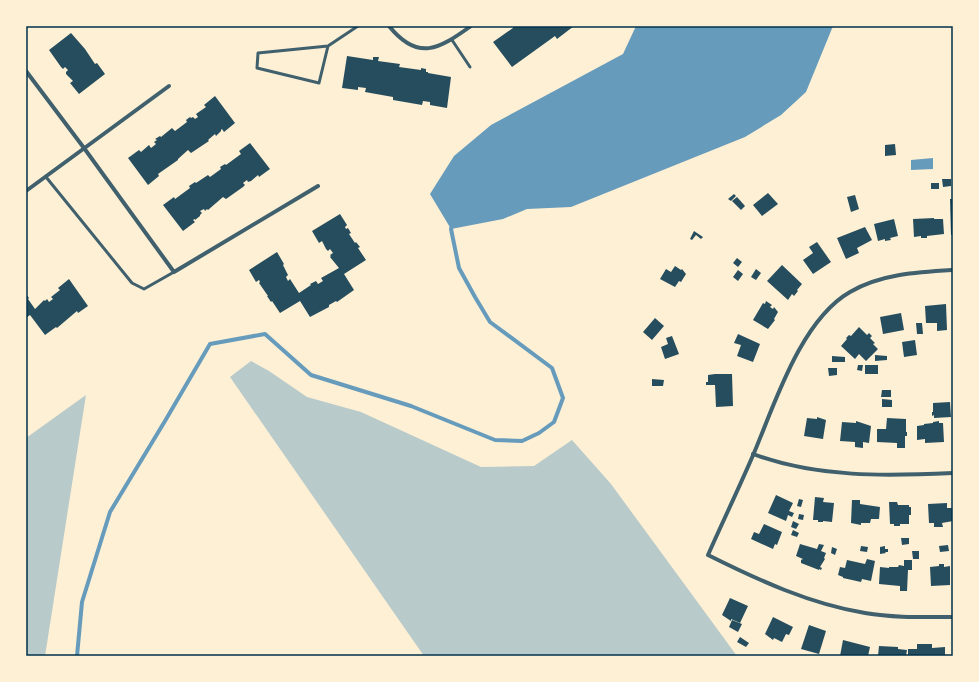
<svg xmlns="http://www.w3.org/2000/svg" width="979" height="682" viewBox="0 0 979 682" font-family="Lato,sans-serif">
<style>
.green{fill:#b9caca}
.water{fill:#669bbc}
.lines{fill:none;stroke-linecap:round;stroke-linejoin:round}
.stream{stroke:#669bbc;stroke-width:4}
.building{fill:#264d5e}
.service{stroke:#3f606c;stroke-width:3}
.minor{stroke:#3f606c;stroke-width:4}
.neatline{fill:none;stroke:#003049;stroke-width:1.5}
</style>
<rect width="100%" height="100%" fill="#fdf0d5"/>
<g class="green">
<path d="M251,361L269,371L307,397L361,412L481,467L534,466L572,440L611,484L737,656H424L230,377Z"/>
<path d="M86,395L45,656H26V438Z"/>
</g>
<g class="water">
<path d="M636,26H833L806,92L781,115L745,137L571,207L527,209L503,219L451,229L430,194L454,156L491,125L623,54Z"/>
<path d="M933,158V169L911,170V160Z"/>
</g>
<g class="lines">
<path class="stream" d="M77,656L82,602L110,512L165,421L210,344L265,334L311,375L411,406L495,440L522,441L539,433L554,422L563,398L552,368L490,322L475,297L459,268L451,229L452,226"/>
</g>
<g class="building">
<path d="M513,26H574L557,39L555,36L512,67L493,42L513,28Z"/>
<path d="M71,33L85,49L95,64L97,63L105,74L79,94L70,83L73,81L66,74V72L68,70L65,67L63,69L61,67L49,50Z"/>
<path d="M347,56L373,60V57H379L378,61L400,64L399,67L421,70V68L426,69V72H428V73L451,77L447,108L430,105V102L423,101L422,105L393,100V97L365,92L366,88L358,87V90L342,88Z"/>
<path d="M215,96L235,123L224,132L222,129L221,130V131L216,136L215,134L208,140L209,141L191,153L188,150L178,159V160L158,174L159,176L148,185L128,158L139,150L141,152L149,145L151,148L156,144L154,142L157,140L155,139L160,136L161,137L172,128L175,131L187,122L186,120L190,117L191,118L193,117L195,119L198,117L196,114L206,107L204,105Z"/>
<path d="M250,143L270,169L259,177L258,175L251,181L248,182L247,180L243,183L245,185L243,187L226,199L223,197L208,210L207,209L205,211L204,209L200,211L202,213L200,215V216L195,220V219L193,220L195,222L183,231L163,205L174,197L175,199L190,188L189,186L195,182L196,183L208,175L210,177L221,169L220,167L225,164L226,165L241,154L239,151Z"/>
<path d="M895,144L896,155L885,156V145Z"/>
<path d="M942,179H951V186L943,187Z"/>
<rect x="931" y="183" width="8" height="6"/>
<path d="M768,193L778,204L762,216L753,205Z"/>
<path d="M734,194L736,196L731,201L728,199Z"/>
<path d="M855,195L859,209L851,212L847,197Z"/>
<path d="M737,197L745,206L741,210L732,201Z"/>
<path d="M950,199H953V235H951Z"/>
<path d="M340,214L347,225L345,227L346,229L348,228L351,233L349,234L355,243L356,242L360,247L358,248L366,260L344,274L354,290L337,302L336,301L329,305V307L310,317L300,301L280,313L272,301L271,302L267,296H268L259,283L260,282L259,280L256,282L249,270L277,252L284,264L283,265L288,275L286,277L288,281L290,279L299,293L311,285L310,284L316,281L318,284L323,281L321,278L339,268L330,257L331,256L330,255L333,253L330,249L328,251L326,249L322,241L319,243L312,231Z"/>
<path d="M934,218V219H943L944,234L927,236V238H921V236L914,237L913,219Z"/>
<path d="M894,219L898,236L890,238L891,240L885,241V239L878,241L874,224Z"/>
<path d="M865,227L872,240L857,248L859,253L846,259L837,238Z"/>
<path d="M694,231L703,237L701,239L696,235L692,240L690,239Z"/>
<path d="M817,242L831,262L813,274L803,260L813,253L809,247Z"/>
<path d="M737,258L742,262L738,267L733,263Z"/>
<path d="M782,265L802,284L797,290L798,291L794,296L792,294L788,300L767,281Z"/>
<path d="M675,266L681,270L682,269L686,274L681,282L679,281L675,287L660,279L666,269L671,272Z"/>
<path d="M756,269L761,273L756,280L751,277Z"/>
<path d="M738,270L743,274L738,281L733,277Z"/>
<path d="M69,279L88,306L78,313L77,311L57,328L56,327L45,335L30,315L26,318V294L29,298L28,299L35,309L44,300L45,301L47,299L49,302L53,299L51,297L60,290L58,288Z"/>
<path d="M766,301L772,305L770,307L773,309L774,307L778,312L774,319L775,320L768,329L753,320L763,303L765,304Z"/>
<path d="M946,304L947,330L937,331V323H926L925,306Z"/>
<path d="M901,313L904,330L883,334L880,317Z"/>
<path d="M655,318L664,326L652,340L643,332Z"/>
<path d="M916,323H922L923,334H917Z"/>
<path d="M859,327L867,335L869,333L872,336L870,338L875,343L873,344L878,349L866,361L859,354L855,359L841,346L847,339L846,338L849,335L851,336Z"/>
<path d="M738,334L760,344L753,362L737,356L741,345L734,343Z"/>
<path d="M672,336L679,354L665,359L661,347L668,344L666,338Z"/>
<path d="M915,340L917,355L904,357L902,342Z"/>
<path d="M875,355L887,356V360L875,361Z"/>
<path d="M832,356L845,357V362H832Z"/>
<path d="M858,365H863L862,371L857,370Z"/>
<rect x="865" y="365" width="13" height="9"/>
<path d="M828,368H837V375L829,376Z"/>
<path d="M715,374H732L733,406L716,407L715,385H706V382H708V375Z"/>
<path d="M652,379L664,380L663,386H652Z"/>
<path d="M882,390H891V397H881Z"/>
<path d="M882,399L892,400V407H882Z"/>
<path d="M950,402L951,417L934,418V415L932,416V412H933V403Z"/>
<path d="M817,417L826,420L823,439L804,436L807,418L817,419Z"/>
<path d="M887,418L906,419V432H907V436H905V448H897V443L877,442V429H886Z"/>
<path d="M856,421L871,426L869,443L863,442V448L855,447V442L840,441L842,422L856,423Z"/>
<path d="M939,421V423H943L944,442L925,443V439L917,440V426L924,425V424L933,423V422Z"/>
<path d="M776,495L793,503L789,511L794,513L792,517L788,515L786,521L768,513Z"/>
<path d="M815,497L824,498L823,502L834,503L832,522L823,521V522H818V520H813Z"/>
<path d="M799,499L803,500L801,507L797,506Z"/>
<path d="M852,500H860V504L880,507L879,519H871L870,523H861V525L851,523Z"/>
<path d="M889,502H897L898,505H909V507H911V515H909V524H900V526H894V524H890Z"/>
<path d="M947,503V508H953V521L942,523L943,527H934V523H929L928,504Z"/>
<path d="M799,514L804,515L803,520L798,519Z"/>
<path d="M793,521L799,524L796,529L791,527Z"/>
<path d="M764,524L782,532L777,545L775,544L773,549L751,539L754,532L759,534Z"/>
<path d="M793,530L799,533L797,537L791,535Z"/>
<path d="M901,538H909V544L902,545Z"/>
<path d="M800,544L817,549L819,544L824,545L821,551L826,553L824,558L825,559L820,567L822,568L821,570L819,569V570L801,563V560L803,559L796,556Z"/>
<path d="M948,545L949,551L940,552L939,546Z"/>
<path d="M861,546L868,547L867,552L860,551Z"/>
<path d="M885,546V549H888V552H885L886,553L880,554V547Z"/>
<path d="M832,547L837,549L835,555L831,553Z"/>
<path d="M912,551H919V559H913Z"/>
<path d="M867,559L875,561L871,581L862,579L861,582L843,578V577L838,575L840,567L845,568L847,560L865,564Z"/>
<path d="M904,560H912V570H908L907,591H900V586L879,584L880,567L889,568V567H898L899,565L904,566Z"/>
<path d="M939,564H944V567L950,566V585L931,586L930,567L939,566Z"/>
<path d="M730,598L748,606L740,623L731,619V621L722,615Z"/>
<path d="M773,617L793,627L789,635L786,634L782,642L774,638L773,640L765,634Z"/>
<path d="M732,620L742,624L738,632L729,627Z"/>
<path d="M809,625L826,631L819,654L801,649Z"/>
<path d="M740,637L749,643L746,647L737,642Z"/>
<path d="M843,640L870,647L868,656H840Z"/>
<path d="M917,644H932V648L945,647V656H908V649H917Z"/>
<path d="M879,646L898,647V649L907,650L906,656H878Z"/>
</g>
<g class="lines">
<g class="service">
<path d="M452,40L470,67"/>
<path d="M328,46L319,83L257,68L258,53L328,46L358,26"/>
<path d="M46,177L132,283L144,289L174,272"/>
</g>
<g class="minor">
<path d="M389,26C418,62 439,49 471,26"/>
<path d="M26,71L84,148L174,272L318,186"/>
<path d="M26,191L169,86"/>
<path d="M953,270C918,272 881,274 850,292C801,320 775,403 754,453C739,488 723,521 708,555C758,580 810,604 865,613C894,618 923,617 953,617"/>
<path d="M753,454C817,478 886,476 953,473"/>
</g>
</g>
<rect width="979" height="682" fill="none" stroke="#fdf0d5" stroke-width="54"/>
<rect x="27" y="27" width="925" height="628" class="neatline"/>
</svg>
